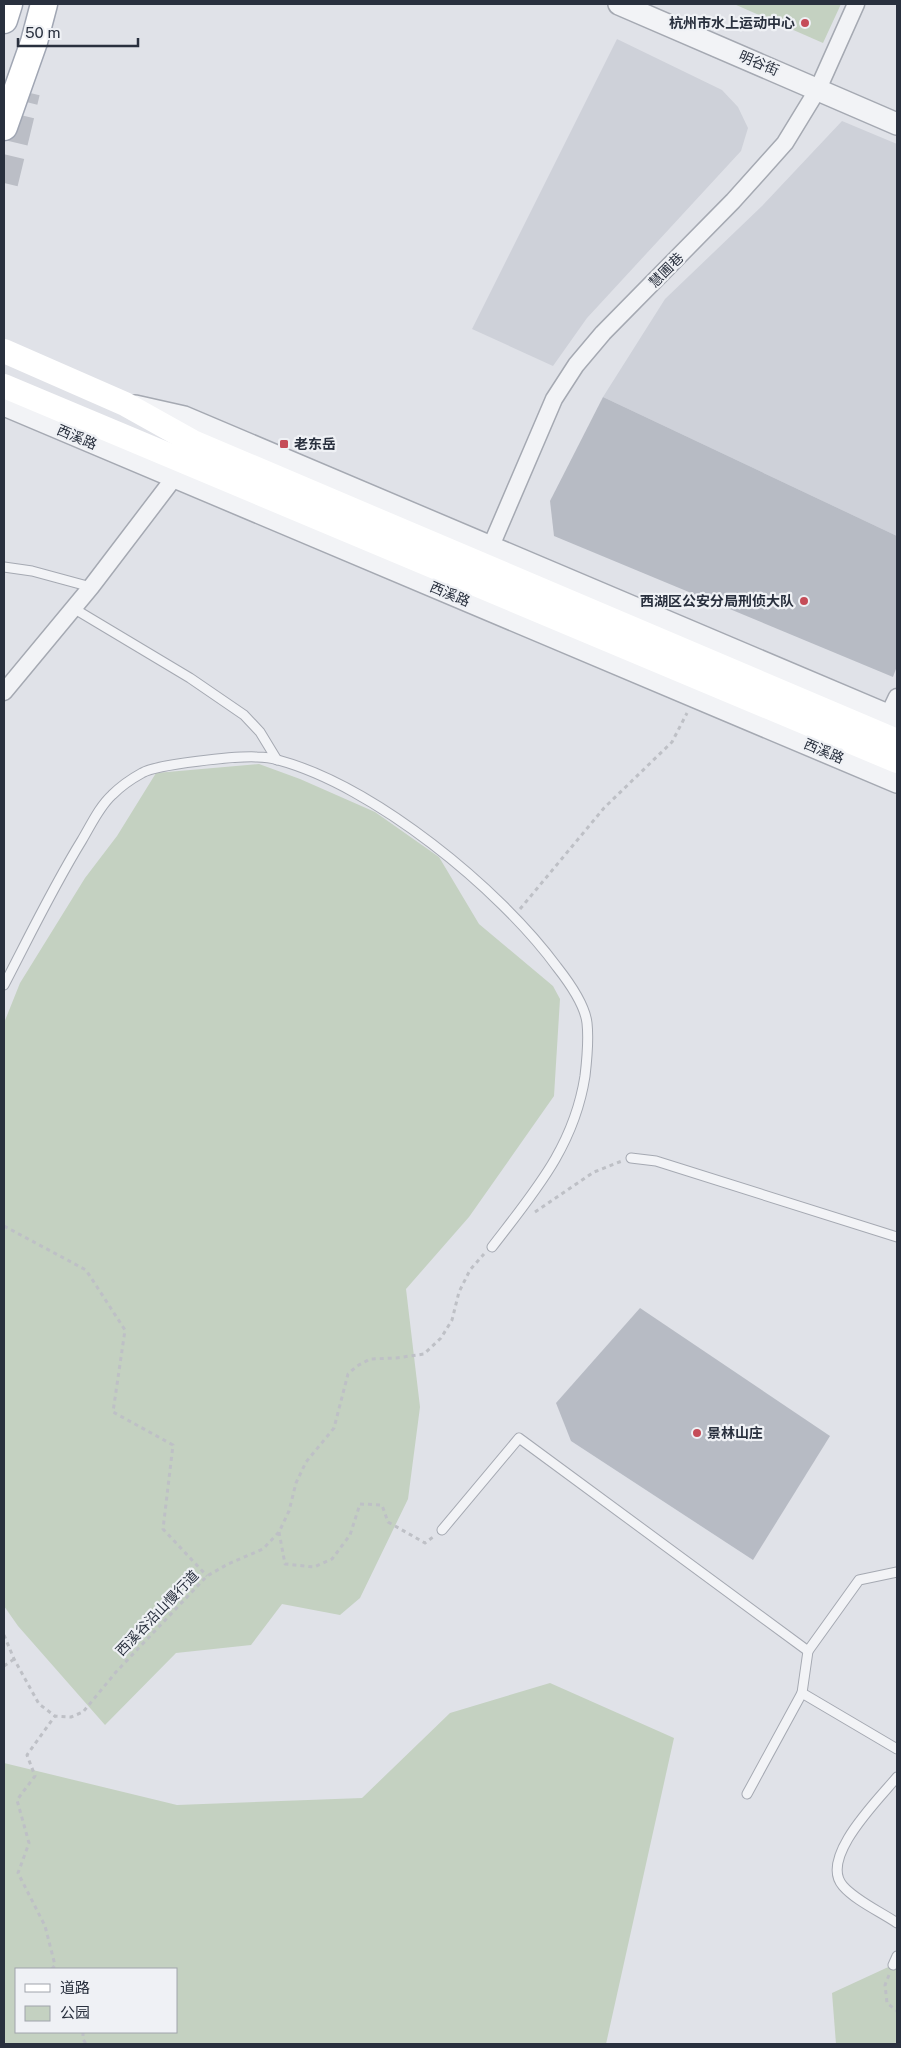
<svg xmlns="http://www.w3.org/2000/svg" width="901" height="2048" viewBox="0 0 901 2048" font-family="'Public Sans','Noto Sans SC',sans-serif">
<style>
.built{fill:#ced1d9}
.green{fill:#c4d1c1;fill-rule:evenodd}
.building{fill:#b7bbc4}
.lines{fill:none;stroke-linecap:round;stroke-linejoin:round}
.trunk-tunnel{stroke:#bbbec6;stroke-width:28;stroke-dasharray:28 14;stroke-linecap:butt}
.service-casing{stroke:#a5a9b2;stroke-width:11}
.minor-casing{stroke:#a5a9b2;stroke-width:19}
.tertiary-casing{stroke:#a5a9b2;stroke-width:24}
.primary-casing{stroke:#a0a6b3;stroke-width:29}
.path{stroke:#bec0c6;stroke-width:3;stroke-dasharray:4 4;stroke-linecap:butt}
.service{stroke:#f2f3f6;stroke-width:9}
.minor{stroke:#f2f3f6;stroke-width:16}
.tertiary{stroke:#f2f3f6;stroke-width:21}
.secondary{stroke:#fff;stroke-width:24}
.primary{stroke:#fff;stroke-width:26}
.poi-dot{fill:#c54c58;stroke:#eff1f5;stroke-width:2}
.labels{text-anchor:middle;dominant-baseline:central;stroke-width:4.5;stroke-linejoin:round;paint-order:stroke}
.poi-label{font-size:14px;font-weight:bold;fill:#29303e;stroke:#eff1f5;text-anchor:end}
.street-label{font-size:14px;fill:#29303e;stroke:#eff1f5}
</style>
<rect width="100%" height="100%" fill="#e0e2e8"/>
<g class="built">
<path d="M617,39L722,90L738,107L748,128L741,151L587,318L553,366L472,329Z"/>
<path d="M842,121L897,144V536L603,397L665,299L762,206Z"/>
</g>
<g class="green">
<path d="M734,4H841L823,43Z"/>
<path d="M259,764L300,779L375,812L439,857L479,924L553,986L560,999L554,1096L469,1217L406,1289L420,1407L408,1499L360,1598L340,1615L282,1604L251,1645L176,1653L105,1725L18,1626L4,1606V1023L20,983L85,878L117,836L156,773Z"/>
<path d="M550,1683L674,1738L606,2044H4V1763L177,1805L362,1798L450,1713ZM16,1969H176V2032H16Z"/>
<path d="M897,1963V2044H836L832,1993Z"/>
</g>
<g class="building">
<path d="M603,397L897,536V666L893,677L554,536L550,501Z"/>
<path d="M640,1308L830,1436L753,1560L571,1441L556,1403Z"/>
</g>
<g class="lines">
<path class="trunk-tunnel" d="M4,183L26,92"/>
<defs>
<g id="service">
<path d="M4,567L32,571L91,587"/>
<path d="M73,608L190,678L244,715L260,732L277,760"/>
<path d="M4,985C29,937 53,887 82,840C91,825 99,807 112,795C120,787 131,779 142,773C157,764 237,756 257,757C264,757 272,758 278,760C374,786 499,888 557,967C568,981 585,1005 587,1023C589,1041 587,1059 585,1076C574,1147 534,1192 492,1247"/>
<path d="M631,1158L656,1161L897,1237"/>
<path d="M442,1530L519,1438L808,1651L802,1693L897,1749"/>
<path d="M808,1651L859,1580L897,1572"/>
<path d="M897,1777C880,1798 818,1858 843,1886C856,1901 881,1912 897,1923"/>
<path d="M747,1794L802,1693"/>
<path d="M893,1965L897,1956"/>
</g>
<g id="minor">
<path d="M491,546L554,399L576,365L603,333L733,201L785,143L818,89L856,4"/>
<path d="M4,692L91,587L174,478"/>
<path d="M888,716L897,697"/>
</g>
<g id="tertiary">
<path d="M619,4L897,124"/>
<path d="M4,405L897,782"/>
<path d="M135,406L184,417L897,719"/>
</g>
<g id="primary">
<path d="M4,20L9,4"/>
<path d="M4,127L34,42L44,4"/>
</g>
</defs>
<use href="#service" class="service-casing"/>
<use href="#minor" class="minor-casing"/>
<use href="#tertiary" class="tertiary-casing"/>
<use href="#primary" class="primary-casing"/>
<g class="path">
<path d="M520,909L604,808L672,742L687,713"/>
<path d="M535,1212L594,1172L622,1161"/>
<path d="M4,1226L86,1270L125,1330L113,1412L173,1445L163,1529L207,1576"/>
<path d="M279,1532L285,1564L314,1567L332,1559L350,1535L360,1504L382,1505L388,1522L425,1543L433,1537"/>
<path d="M4,1635L14,1659L39,1704L55,1716L71,1717L83,1712L116,1672L207,1576L228,1564L263,1549L279,1532L289,1511L296,1483L306,1462L334,1428L348,1374L357,1366L370,1359L396,1358L424,1354L441,1338L452,1320L459,1292L470,1270L484,1254"/>
<path d="M4,1666L14,1659"/>
<path d="M52,1969L55,1965L45,1926L18,1873L29,1843L17,1800L35,1776L27,1755L55,1716"/>
<path d="M889,1975L885,1985L887,2003L897,2011"/>
<path d="M83,2032V2039L86,2044"/>
</g>
<use href="#service" class="service"/>
<use href="#minor" class="minor"/>
<use href="#tertiary" class="tertiary"/>
<g class="secondary">
<path d="M4,351L125,404L193,442L897,741"/>
<path d="M4,386L897,761"/>
</g>
<use href="#primary" class="primary"/>
</g>
<g class="poi-dot">
<circle cx="805" cy="23" r="5"/>
<rect x="279" y="439" width="10" height="10" rx="2.5"/>
<circle cx="804" cy="601" r="5"/>
<circle cx="697" cy="1433" r="5"/>
</g>
<g class="labels">
<g class="poi-label">
<text x="795" y="23">杭州市水上运动中心</text>
<text x="294" y="444" text-anchor="start">老东岳</text>
<text x="794" y="601">西湖区公安分局刑侦大队</text>
<text x="707" y="1433" text-anchor="start">景林山庄</text>
</g>
<g class="street-label">
<text transform="translate(759 63) rotate(23)">明谷街</text>
<text transform="translate(666 270) rotate(-45)">慧圃巷</text>
<text transform="translate(77 437) rotate(23)">西溪路</text>
<text transform="translate(450 594) rotate(23)">西溪路</text>
<text transform="translate(824 751) rotate(23)">西溪路</text>
<text transform="translate(157 1613) rotate(-46)">西溪谷沿山慢行道</text>
</g>
</g>
<rect width="901" height="2048" fill="none" stroke="#29303e" stroke-width="10"/>
<rect x="15" y="1968" width="162" height="65" fill="#eff1f5" stroke="#a0a4ac"/>
<rect x="25" y="1984" width="25" height="8" fill="#ffffff" stroke="#a0a4ac"/>
<text x="60" y="1993" font-size="15" fill="#29303e">道路</text>
<rect x="25" y="2006" width="25" height="15" fill="#c4d1c1" stroke="#a0a4ac"/>
<text x="60" y="2018" font-size="15" fill="#29303e">公园</text>
<path d="M18 38v8h120v-8" fill="none" stroke="#29303e" stroke-width="2.5"/>
<text x="25" y="38" font-size="15" fill="#29303e" stroke="#eff1f5" stroke-width="4" paint-order="stroke">50 m</text>
</svg>
